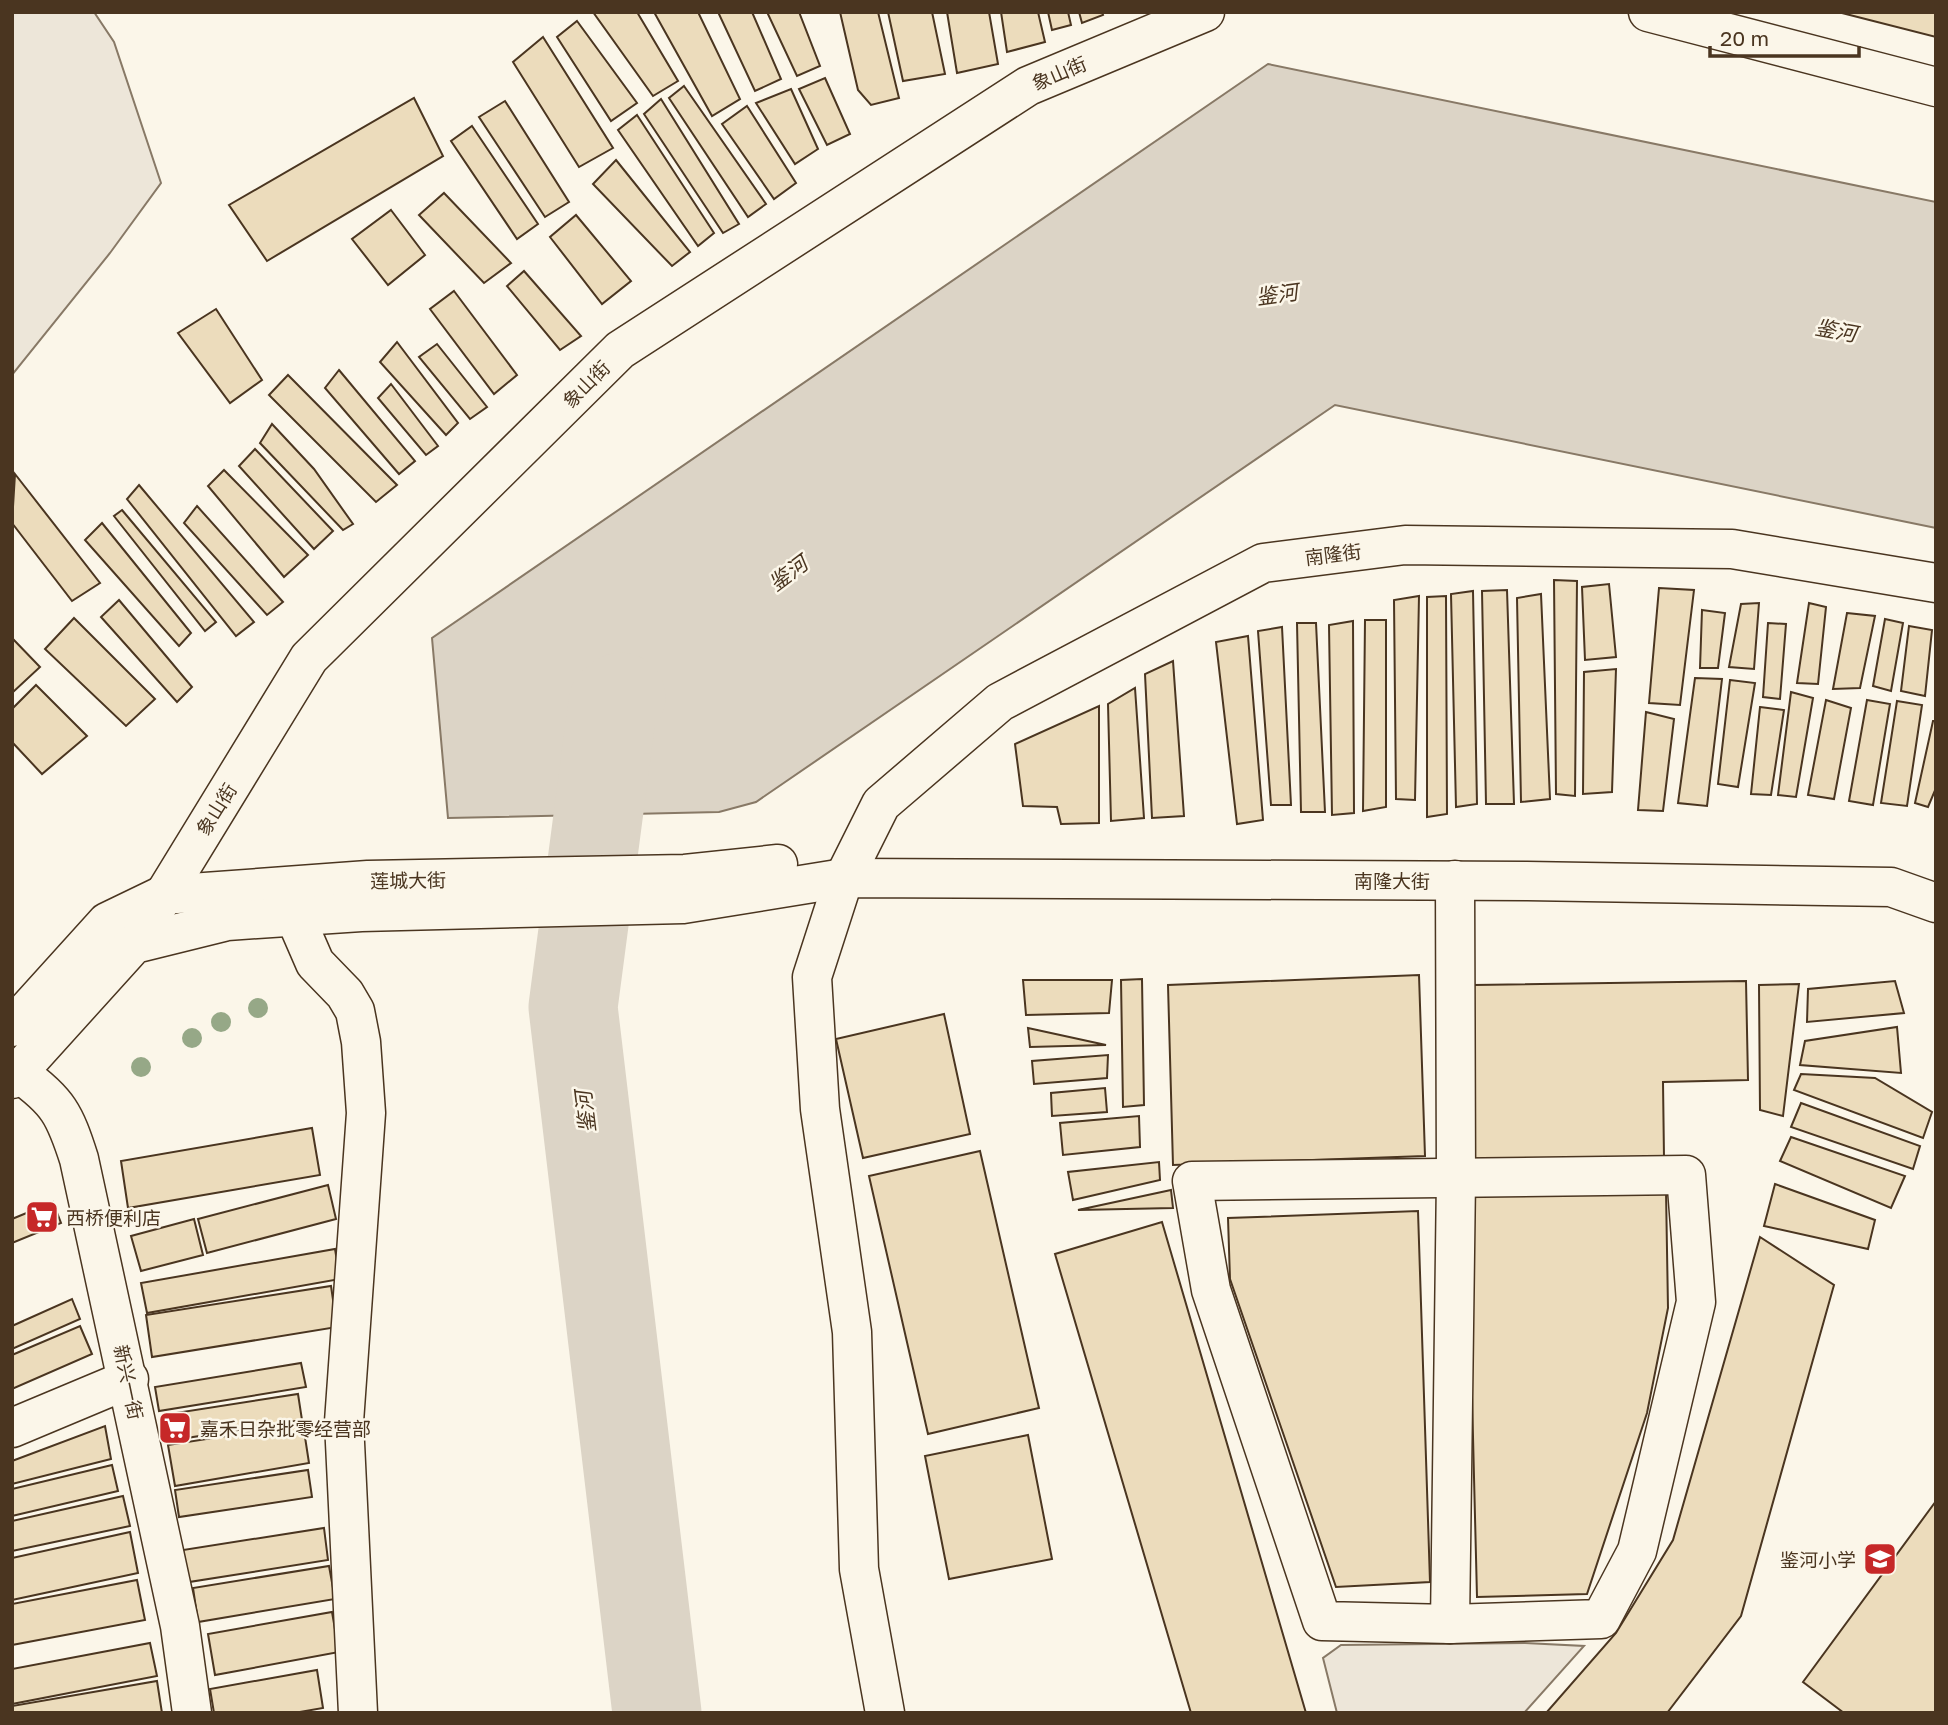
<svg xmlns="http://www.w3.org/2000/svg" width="1948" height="1725" viewBox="0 0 1948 1725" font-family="'Golos Text','Noto Sans SC',sans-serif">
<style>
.green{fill:#ede6d9;stroke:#887966;stroke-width:2}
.water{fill:#dcd4c6;stroke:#887966;stroke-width:2}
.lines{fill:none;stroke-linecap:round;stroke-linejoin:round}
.river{stroke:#dcd4c6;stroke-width:89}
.building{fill:#ecdcbc;stroke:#4a3520;stroke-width:2}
.minor-casing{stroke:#4a3520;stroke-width:41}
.major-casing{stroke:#4a3520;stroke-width:41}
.minor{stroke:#fbf6e9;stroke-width:38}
.major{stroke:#fbf6e9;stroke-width:38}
.tree{fill:#96a887}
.labels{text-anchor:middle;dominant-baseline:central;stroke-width:5;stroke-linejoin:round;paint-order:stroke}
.street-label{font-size:19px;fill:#4a3520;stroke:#fbf6e9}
.poi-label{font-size:19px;fill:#4a3520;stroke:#fbf6e9;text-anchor:start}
.water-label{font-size:21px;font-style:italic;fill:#4a3520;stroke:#fbf6e9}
</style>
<rect width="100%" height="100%" fill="#fbf6e9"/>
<g class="green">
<path d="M12,12H94L114,42L161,183L110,253L12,375Z"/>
<path d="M1525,1643L1584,1646L1524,1713H1337L1323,1658L1341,1645Z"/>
</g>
<path class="water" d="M1268,64L1936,202V528L1335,405L756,802L719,812L448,818L432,638Z"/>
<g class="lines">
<path class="river" d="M621,697L613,703L573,1007L657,1713"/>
</g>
<g class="building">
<path d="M593,12H637L678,81L653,96Z"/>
<path d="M654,12H698L740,99L712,116Z"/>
<path d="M718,12H752L781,79L755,91Z"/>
<path d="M767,12H799L820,66L797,76Z"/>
<path d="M840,12H878L899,98L871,105L858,90Z"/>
<path d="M888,12H932L945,74L903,81Z"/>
<path d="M947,12H989L998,64L957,73Z"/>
<path d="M1001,12H1038L1045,42L1007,52Z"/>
<path d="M1048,12H1068L1071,25L1052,30Z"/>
<path d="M1079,12H1102L1103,15L1082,23Z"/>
<path d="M1838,12H1936V37Z"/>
<path d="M577,21L637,103L611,121L557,37Z"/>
<path d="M543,37L613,148L579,167L513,62Z"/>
<path d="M825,78L850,134L827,145L799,89Z"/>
<path d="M684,86L766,204L748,217L669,98Z"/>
<path d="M791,89L818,149L795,164L756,103Z"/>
<path d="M414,98L443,156L267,261L229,205Z"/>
<path d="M661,99L739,224L723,233L644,114Z"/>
<path d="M505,101L569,202L545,217L479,117Z"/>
<path d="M747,106L796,183L774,199L722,124Z"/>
<path d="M637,115L714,233L698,246L618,130Z"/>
<path d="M472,126L538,224L517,239L451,141Z"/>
<path d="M616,160L690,252L672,266L593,184Z"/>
<path d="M444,193L511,263L484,283L419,215Z"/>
<path d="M391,210L425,255L388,285L352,239Z"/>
<path d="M576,215L631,281L602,304L550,237Z"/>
<path d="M524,271L581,336L560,350L507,286Z"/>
<path d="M454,291L517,375L494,394L430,309Z"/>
<path d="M216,309L262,380L230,403L178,333Z"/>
<path d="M397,342L458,423L446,435L380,362Z"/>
<path d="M437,344L487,407L470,419L419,357Z"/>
<path d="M339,370L415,461L399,474L325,388Z"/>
<path d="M288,375L397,485L376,502L269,395Z"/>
<path d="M391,384L438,446L426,455L378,398Z"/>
<path d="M272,424L314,469L353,524L343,530L260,443Z"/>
<path d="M255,449L333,531L314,549L239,466Z"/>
<path d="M224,470L308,555L284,577L208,486Z"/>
<path d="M15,474L100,583L72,601L12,523Z"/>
<path d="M139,485L254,622L236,636L127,499Z"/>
<path d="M197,506L283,602L267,615L184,523Z"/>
<path d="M122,510L216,622L205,631L114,516Z"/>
<path d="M102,523L191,633L179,646L85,540Z"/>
<path d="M1554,580L1577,581L1575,796L1556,794Z"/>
<path d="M1609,584L1616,657L1585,660L1582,587Z"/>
<path d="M1659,588L1694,590L1680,705L1649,703Z"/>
<path d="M1507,590L1514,804H1486L1482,591Z"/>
<path d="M1473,591L1477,804L1456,807L1451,594Z"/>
<path d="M1541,594L1550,799L1521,802L1517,598Z"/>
<path d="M1419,596L1415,800L1396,799L1394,600Z"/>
<path d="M1446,596L1447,814L1427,817V597Z"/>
<path d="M119,600L192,687L177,702L101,617Z"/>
<path d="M1759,603L1754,669L1729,667L1741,604Z"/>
<path d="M1809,603L1826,607L1818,684L1797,683Z"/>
<path d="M1702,610L1725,613L1718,668H1700Z"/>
<path d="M1847,613L1875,616L1860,688L1833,689Z"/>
<path d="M74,618L155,699L126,726L45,649Z"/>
<path d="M1885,619L1903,623L1891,691L1873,686Z"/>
<path d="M1365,620H1386V807L1363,811Z"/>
<path d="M1353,621L1354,813L1332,815L1329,625Z"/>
<path d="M1297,623H1316L1325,812H1301Z"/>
<path d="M1768,623L1786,624L1780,699L1763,697Z"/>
<path d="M1909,626L1932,630L1925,696L1901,691Z"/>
<path d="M1282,627L1291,805H1271L1258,631Z"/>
<path d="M1248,636L1263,820L1237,824L1216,642Z"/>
<path d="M12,638L40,667L12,693Z"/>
<path d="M1173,661L1184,816L1152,818L1145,674Z"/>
<path d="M1616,669L1612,792L1583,794L1584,672Z"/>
<path d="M1695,678L1722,679L1707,806L1678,803Z"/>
<path d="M1730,680L1755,683L1738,787L1718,784Z"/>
<path d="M36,685L87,736L42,774L12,742V709Z"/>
<path d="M1135,688L1144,818L1111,821L1108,704Z"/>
<path d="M1791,692L1813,698L1796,797L1778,795Z"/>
<path d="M1826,700L1851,708L1834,799L1808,795Z"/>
<path d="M1867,700L1890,704L1873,805L1849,801Z"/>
<path d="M1897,701L1922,705L1907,806L1881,803Z"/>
<path d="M1099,706V823L1061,824L1057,807L1023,806L1015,744Z"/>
<path d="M1760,707L1784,710L1771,795L1751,794Z"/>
<path d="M1646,712L1674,719L1663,811L1638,810Z"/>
<path d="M1933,721H1936V788L1928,807L1915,803Z"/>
<path d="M1419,975L1425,1156L1173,1165L1168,985Z"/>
<path d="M1142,979L1144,1105L1123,1107L1121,980Z"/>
<path d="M1023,980H1112L1109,1013L1026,1015Z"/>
<path d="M1746,981L1748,1080L1663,1082L1664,1158L1475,1162L1474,985Z"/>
<path d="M1895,981L1904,1013L1807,1022L1808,989Z"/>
<path d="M1799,984L1783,1116L1760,1110L1759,985Z"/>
<path d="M944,1014L970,1134L863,1158L836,1039Z"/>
<path d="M1897,1027L1901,1073L1800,1065L1805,1041Z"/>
<path d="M1028,1028L1106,1045L1030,1047Z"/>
<path d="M1108,1055L1107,1078L1034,1084L1032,1061Z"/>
<path d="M1801,1074L1875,1078L1932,1112L1923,1138L1794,1090Z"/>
<path d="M1105,1088L1107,1112L1052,1116L1051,1093Z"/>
<path d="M1801,1103L1920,1146L1913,1169L1791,1127Z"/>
<path d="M1139,1116L1140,1147L1063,1155L1060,1123Z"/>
<path d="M312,1128L320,1175L128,1208L121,1161Z"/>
<path d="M1791,1137L1905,1176L1891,1208L1780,1161Z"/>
<path d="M980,1151L1039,1408L928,1434L869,1176Z"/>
<path d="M1159,1162L1160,1180L1073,1200L1068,1172Z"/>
<path d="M1775,1184L1875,1220L1868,1249L1764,1226Z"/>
<path d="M328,1185L336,1219L207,1253L198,1219Z"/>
<path d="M1171,1190L1173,1208L1078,1210Z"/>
<path d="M1666,1191L1668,1308L1647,1413L1587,1594L1477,1597L1467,1196Z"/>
<path d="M53,1202L61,1223L12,1243V1219Z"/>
<path d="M1418,1211L1430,1582L1336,1587L1230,1279L1228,1218Z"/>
<path d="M194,1219L203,1255L141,1271L131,1236Z"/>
<path d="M1162,1222L1306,1713H1191L1055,1254Z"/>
<path d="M1760,1237L1834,1285L1741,1616L1667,1713H1546L1616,1633L1673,1540Z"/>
<path d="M335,1249L340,1279L147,1313L141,1283Z"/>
<path d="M331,1286L337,1327L152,1357L146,1315Z"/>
<path d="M72,1299L80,1319L12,1349V1326Z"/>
<path d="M80,1326L92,1354L12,1389V1355Z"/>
<path d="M301,1363L306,1387L159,1411L155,1387Z"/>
<path d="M298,1394L302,1420L167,1441L163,1415Z"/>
<path d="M303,1424L309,1463L175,1486L168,1445Z"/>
<path d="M105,1426L111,1459L12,1484V1461Z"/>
<path d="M1028,1435L1052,1559L949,1579L925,1456Z"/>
<path d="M112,1465L118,1491L12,1516V1489Z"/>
<path d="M308,1470L312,1497L179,1517L175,1490Z"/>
<path d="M123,1496L130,1526L12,1551V1521Z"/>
<path d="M1936,1501V1713H1844L1803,1682Z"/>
<path d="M324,1528L328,1560L189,1582L183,1550Z"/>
<path d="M130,1532L138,1573L12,1600V1558Z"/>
<path d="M329,1566L335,1599L198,1622L193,1588Z"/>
<path d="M137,1580L145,1620L12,1645V1604Z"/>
<path d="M332,1612L339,1652L215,1675L208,1634Z"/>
<path d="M150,1643L157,1676L12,1704V1669Z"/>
<path d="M317,1670L323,1708L294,1713H214L210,1689Z"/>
<path d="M157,1681L162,1713H12V1706Z"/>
</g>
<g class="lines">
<defs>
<g id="minor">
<path d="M295,917L315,963L345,994L355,1011L361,1042L366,1113L344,1422L358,1713"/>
<path d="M20,1074C58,1101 65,1115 79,1159L180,1626L192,1713"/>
<path d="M1686,1175L1696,1302L1637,1551L1601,1619L1450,1624L1322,1621L1211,1290L1192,1181Z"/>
<path d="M12,1428L129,1379"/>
<path d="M1450,1624L1456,1178L1455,880"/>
<path d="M885,1713L859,1569L852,1332L820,1109L812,977L844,878L881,804L1000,702L1263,563L1405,545L1732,549L1936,583"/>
</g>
<g id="major">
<path d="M1648,12L1936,87"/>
<path d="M134,944L309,658L620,350L1028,86L1205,12"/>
<path d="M12,1027L107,922L163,895L368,880L685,874L778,864"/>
<path d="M12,1079L134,944L227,921L361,912L683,904L844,878L1527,881L1891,887L1936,903"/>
</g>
</defs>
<use href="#minor" class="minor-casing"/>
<use href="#major" class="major-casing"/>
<use href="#minor" class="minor"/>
<use href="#major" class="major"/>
</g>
<g class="tree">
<circle cx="258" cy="1008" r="10"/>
<circle cx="221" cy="1022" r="10"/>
<circle cx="192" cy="1038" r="10"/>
<circle cx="141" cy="1067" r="10"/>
</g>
<defs>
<symbol id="supermarket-square" viewBox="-11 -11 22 22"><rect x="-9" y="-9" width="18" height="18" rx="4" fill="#c62828" stroke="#fbf6e9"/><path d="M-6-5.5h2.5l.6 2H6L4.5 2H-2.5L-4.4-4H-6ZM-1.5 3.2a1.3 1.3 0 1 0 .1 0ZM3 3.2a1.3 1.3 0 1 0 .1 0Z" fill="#fff"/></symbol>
<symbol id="school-square" viewBox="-11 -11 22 22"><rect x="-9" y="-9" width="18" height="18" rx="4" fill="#c62828" stroke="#fbf6e9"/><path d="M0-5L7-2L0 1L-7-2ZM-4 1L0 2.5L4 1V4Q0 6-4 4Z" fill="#fff"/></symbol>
</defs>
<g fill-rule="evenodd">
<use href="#supermarket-square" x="23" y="1198" width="38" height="38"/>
<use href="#supermarket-square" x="156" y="1409" width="38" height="38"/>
<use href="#school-square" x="1861" y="1540" width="38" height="38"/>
</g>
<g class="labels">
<g class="street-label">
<text transform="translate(1059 73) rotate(-23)">象山街</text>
<text transform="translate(586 384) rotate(-45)">象山街</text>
<text transform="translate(1333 554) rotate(-7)">南隆街</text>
<text transform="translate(216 809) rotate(-58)">象山街</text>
<text transform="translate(408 880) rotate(-1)">莲城大街</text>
<text x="1392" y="880">南隆大街</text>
<text transform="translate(129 1382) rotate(78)">新兴一街</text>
</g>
<g class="poi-label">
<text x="66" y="1217">西桥便利店</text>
<text x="200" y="1428">嘉禾日杂批零经营部</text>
<text x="1856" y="1559" text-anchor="end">鉴河小学</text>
</g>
<g class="water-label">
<text transform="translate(1277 294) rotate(-8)">鉴河</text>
<text transform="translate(1836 330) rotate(10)">鉴河</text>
<text transform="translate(788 573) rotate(-37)">鉴河</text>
<text transform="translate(585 1112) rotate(-97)">鉴河</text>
</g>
</g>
<rect width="1948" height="1725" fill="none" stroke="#4a3520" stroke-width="28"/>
<path d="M1710 46v10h149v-10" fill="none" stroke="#4a3520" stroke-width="3.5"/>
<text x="1720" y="46" font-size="21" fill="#4a3520" stroke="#fbf6e9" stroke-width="5" paint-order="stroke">20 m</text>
</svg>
